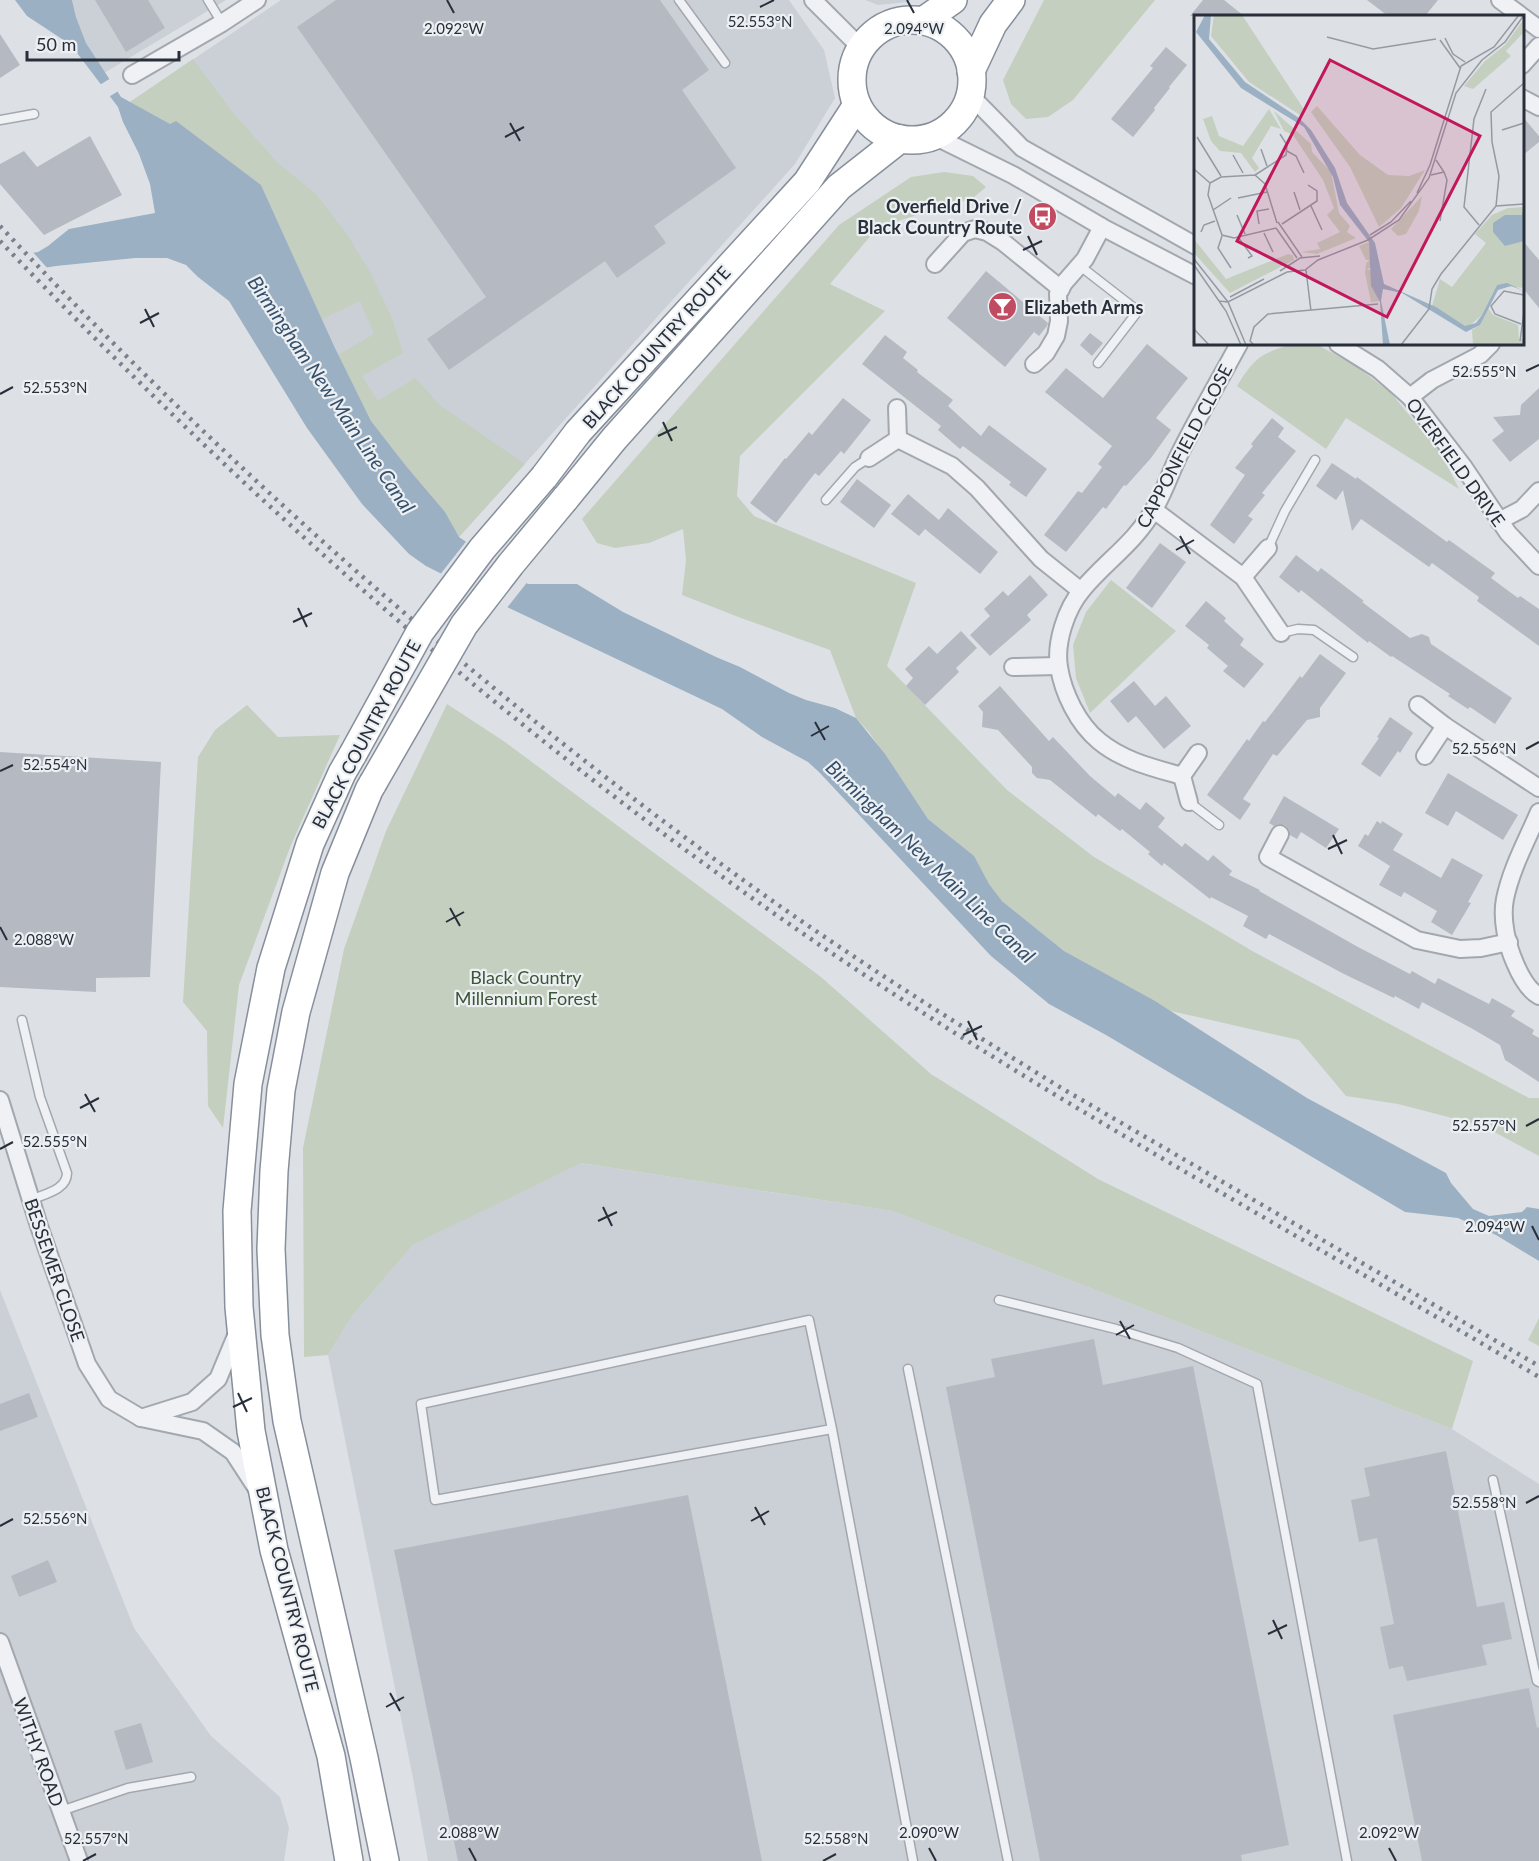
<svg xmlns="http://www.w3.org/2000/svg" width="1539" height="1861" viewBox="0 0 1539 1861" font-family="Lato,sans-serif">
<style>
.built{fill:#cbd0d7}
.green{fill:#c4cfbf}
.water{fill:#9bb0c3}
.pier{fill:#dde1e6}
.building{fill:#b5bac2}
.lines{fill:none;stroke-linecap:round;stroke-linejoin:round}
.service-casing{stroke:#a3a8af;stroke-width:11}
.minor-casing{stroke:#a3a8af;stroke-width:20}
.trunk-casing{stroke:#868f9b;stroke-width:30}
.service{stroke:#eff1f4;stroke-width:8}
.minor{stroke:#eff1f4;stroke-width:16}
.trunk{stroke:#fff;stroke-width:27}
.rail{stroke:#78818e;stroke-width:4.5;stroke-dasharray:3 6;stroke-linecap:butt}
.trunk-bridge-casing{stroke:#868f9b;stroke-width:30;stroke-linecap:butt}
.trunk-bridge{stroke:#fff;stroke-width:27}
.ticks{fill:none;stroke:#282f3b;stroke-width:2}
.labels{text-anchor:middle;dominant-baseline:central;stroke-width:4.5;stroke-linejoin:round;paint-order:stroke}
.poi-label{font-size:18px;font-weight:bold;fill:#282f3b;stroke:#ecf0f3;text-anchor:end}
.street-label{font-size:18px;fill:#282f3b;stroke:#ecf0f3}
.park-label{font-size:18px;fill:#3d5537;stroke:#ecf0f3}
.water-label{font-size:20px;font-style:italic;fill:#364f6b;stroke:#ecf0f3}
.inset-road{fill:none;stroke:#959aa2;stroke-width:1.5}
.view{fill:#c2185b;fill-opacity:0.15;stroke:#c2185b;stroke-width:3}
.inset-edge{fill:none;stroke:#282f3b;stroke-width:3}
.ticks-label{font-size:15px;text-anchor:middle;fill:#282f3b;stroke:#ecf0f3;stroke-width:4.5;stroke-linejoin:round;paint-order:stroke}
</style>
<rect width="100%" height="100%" fill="#dde1e6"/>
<g class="built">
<path d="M72,0H226L104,73L86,43L76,17Z"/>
<path d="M281,0H789L824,50L835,98L795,164L459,537L371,421L335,348L261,185L130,102Z"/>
<path d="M865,0H911L908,2L878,5Z"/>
<path d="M580,1163L893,1211L1452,1429L1539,1484V1861H428L413,1778L328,1355L352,1316L413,1245Z"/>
<path d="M0,1290L134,1628L211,1736L280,1797L289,1828L284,1861H0Z"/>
</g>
<g class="green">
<path d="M1044,0H1155L1073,100L1048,117L1026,119L1011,104L1003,80Z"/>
<path d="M193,59L234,114L278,163L316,194L347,234L370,272L392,318L403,353L362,376L378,401L415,378L441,406L525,464L459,537L445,512L406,466L371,421L338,355L374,334L360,301L322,319L261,185L170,124L130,102Z"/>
<path d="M944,172L973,176L986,187L973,198L878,227L830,284L885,311L740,456L737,496L754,516L916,583L887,666L1007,790L1094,857L1254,952L1529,1098H1539V1156L1483,1126L1398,1104L1346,1096L1299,1040L1171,1011L1064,951L1002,901L953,839L928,819L869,732L856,718L830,650L741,618L682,595L686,560L683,529L649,543L615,548L597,543L582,519L839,225L911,177Z"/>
<path d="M1293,344H1316L1356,366L1391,393L1442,455L1459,489L1346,418L1326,449L1237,386C1254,358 1261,353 1293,344Z"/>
<path d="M1111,580L1176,631L1090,713L1076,678L1073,645L1086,612Z"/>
<path d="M447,704L505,742L821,977L931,1074L1098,1179L1473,1361L1452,1429L893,1211L581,1163L413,1245L352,1316L328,1355L304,1357L303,1148L344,949L386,831Z"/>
<path d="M247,705L278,737L340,735L291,845L239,985L223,1128L208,1106L207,1031L183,1002L198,757L215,730Z"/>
<path d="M1539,1318V1346L1528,1340Z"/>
</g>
<path class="water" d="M15,0H72L76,17L86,43L121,97L170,124L176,121L261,185L335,348L371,421L406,466L445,512L459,537L528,584H577L623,612L716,657L740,667L789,693L806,700L835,708L856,718L885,754L928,819L974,856L989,884L1002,901L1064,951L1155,1001L1307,1098L1446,1173L1451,1183L1473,1209L1489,1216L1522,1212L1527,1207L1539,1209V1261L1496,1235L1458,1218L1405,1212L1106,1035L1049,1004L991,956L819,772L808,762L762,737L722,709L507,607L426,566L409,554L362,504L307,428L229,301L198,277L186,265L167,258H135L56,266L0,275V258L38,252L48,246L69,229L155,213L150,184L139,154L123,122L118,107L71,45L27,16Z"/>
<g class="pier">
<path d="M111,78L120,90L107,98L98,86Z"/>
<path d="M31,250L49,270L0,278V255Z"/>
<path d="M468,539L529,580L506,609L439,576Z"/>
</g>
<g class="building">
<path d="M95,0H148L165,28L126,52Z"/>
<path d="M336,0H660L709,70L682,90L736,168L654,226L666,243L617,278L605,261L449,370L427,339L486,297L297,27Z"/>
<path d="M1203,0H1224L1244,16H1190Z"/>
<path d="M1367,0H1438L1425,16H1388Z"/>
<path d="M0,34L20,65L0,78Z"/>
<path d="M1166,47L1187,65L1169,87L1170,88L1154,108L1155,110L1133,137L1111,119L1153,68L1150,66Z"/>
<path d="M1522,116L1539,136V142L1522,156Z"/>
<path d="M90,136L122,195L44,235L0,184V164L24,151L37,167Z"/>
<path d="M1522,240L1539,260V308L1522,287Z"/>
<path d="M986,271L1048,323L1047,326L1039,336L1034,332L1005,367L947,318Z"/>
<path d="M1090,333L1103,343L1092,356L1080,345Z"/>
<path d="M885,335L907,352L903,358L918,370L917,372L953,400L948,406L981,436L989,425L1047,469L1026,497L1009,485L1011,482L963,446L960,449L938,430L941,426L862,364Z"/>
<path d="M1147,344L1188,378L1156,418L1171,430L1151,458L1126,486L1124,485L1106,509L1103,507L1066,552L1044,535L1078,491L1082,493L1102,467L1098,464L1112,446L1045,392L1066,368L1103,398Z"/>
<path d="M1539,388V439L1510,462L1492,440L1504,431L1493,417L1520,415L1521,405Z"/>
<path d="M843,398L871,420L844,454L841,451L819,476L815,473L776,523L750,503L785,458L786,459L809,432L812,435Z"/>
<path d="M1272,418L1284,428L1278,437L1296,451L1262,493L1265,495L1248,516L1253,519L1234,544L1210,525L1245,475L1235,468L1253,446L1251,444Z"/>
<path d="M1332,463L1356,479L1357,477L1447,542L1449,540L1495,573L1491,578L1518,598L1520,596L1539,609V646L1477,601L1479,597L1432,563L1429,567L1361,519L1352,531L1343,490L1336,500L1316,486Z"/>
<path d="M857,479L891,505L874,528L840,502Z"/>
<path d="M908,494L939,520L948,508L998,552L980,574L925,529L919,536L891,514Z"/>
<path d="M1160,543L1186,562L1152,608L1126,588Z"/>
<path d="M1296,555L1318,572L1321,568L1364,601L1362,602L1410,638L1422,634L1429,637L1431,644L1512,698L1495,724L1470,707L1468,709L1448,696L1450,694L1392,656L1391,657L1369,641L1368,643L1301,590L1299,593L1279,577Z"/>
<path d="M1030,575L1048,595L1027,615L1031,620L990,656L970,635L990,616L984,609L1003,591L1008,596Z"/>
<path d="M1206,601L1226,618L1224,621L1244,639L1240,645L1264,664L1244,688L1223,671L1228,666L1207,648L1209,645L1185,626Z"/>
<path d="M961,631L977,648L956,668L959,672L925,705L906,686L913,678L905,669L929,646L937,654Z"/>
<path d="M1320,654L1346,673L1320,708V717L1307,720L1277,756L1273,754L1243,799L1251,804L1240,820L1207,795L1247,739L1249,741L1263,721L1265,722L1300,676L1302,678Z"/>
<path d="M1134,681L1155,706L1166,696L1191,726L1164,749L1136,716L1128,723L1110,701Z"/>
<path d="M1000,686L1049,741L1053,737L1090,776L1115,797L1118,793L1140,810L1146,802L1165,818L1158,827L1182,847L1185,843L1208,861L1213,855L1232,871L1229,875L1260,890L1259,891L1358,947L1410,974L1412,971L1435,984L1438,978L1489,1004L1492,998L1515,1011L1511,1016L1534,1030L1532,1034L1539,1038V1082L1505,1060L1500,1045L1471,1028L1422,1002L1419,1009L1395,996L1394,998L1344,974L1269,934L1266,939L1243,926L1248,916L1211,897L1210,899L1164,863L1162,866L1148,854L1150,852L1122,829L1120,831L1098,814L1096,817L1050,780L1037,778L1032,773V767L998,730L982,727L983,712L978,706Z"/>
<path d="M1390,717L1413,733L1400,753L1398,751L1380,777L1361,764L1379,738L1377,737Z"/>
<path d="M0,752L161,762L150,977L96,978V992L0,987Z"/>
<path d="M1448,773L1518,815L1503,840L1456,811L1448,826L1425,813Z"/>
<path d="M1284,796L1339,829L1326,848L1301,832L1297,839L1290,835L1289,829L1285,825L1279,824L1274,826L1269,823Z"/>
<path d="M1377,821L1381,824L1382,821L1403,834L1393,850L1441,878L1452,858L1483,875L1468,902L1471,903L1452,935L1431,922L1437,911L1404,892L1401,897L1379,885L1390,866L1358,846L1365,834L1368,836Z"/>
<path d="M1094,1339L1103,1385L1193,1366L1289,1845L1241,1855L1242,1861H1040L946,1387L995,1377L991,1359Z"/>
<path d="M29,1393L38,1417L0,1431V1404Z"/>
<path d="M1446,1451L1477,1607L1504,1602L1512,1639L1482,1645L1487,1665L1407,1681L1403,1666L1389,1669L1380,1627L1394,1624L1377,1538L1359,1542L1351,1500L1370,1496L1364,1468Z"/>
<path d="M688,1495L762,1861H458L394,1550Z"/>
<path d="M48,1560L57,1582L19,1597L11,1576Z"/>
<path d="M1529,1688L1537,1728L1539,1727V1861H1422L1393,1715Z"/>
<path d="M141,1723L153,1762L126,1770L114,1731Z"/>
</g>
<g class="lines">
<defs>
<g id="service">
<path d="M208,0L222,23"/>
<path d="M679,0L725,63"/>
<path d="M0,120L34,114"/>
<path d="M1080,266L1138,311L1098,363"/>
<path d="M826,500L855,467L869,458"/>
<path d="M1268,548L1285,511L1315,460"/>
<path d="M1281,633L1298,629L1314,630L1353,657"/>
<path d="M1189,802L1219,825"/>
<path d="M22,1020L40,1097L67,1173C67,1190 44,1194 31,1200"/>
<path d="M999,1300L1116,1329L1178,1348L1257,1384L1347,1861"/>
<path d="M908,1369L1008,1861"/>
<path d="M832,1429L809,1320L421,1404L435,1500L832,1429L913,1861"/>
<path d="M1493,1480L1537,1681L1539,1682"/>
<path d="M61,1811L128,1788L191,1777"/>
</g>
<g id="minor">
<path d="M813,0L861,48"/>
<path d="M1500,0L1539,29"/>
<path d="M1522,65L1539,46"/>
<path d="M132,75L222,23L257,0"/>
<path d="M970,95L1022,148L1196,246"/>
<path d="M1522,98L1539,107"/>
<path d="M934,136L1013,175L1102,227L1196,276"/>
<path d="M935,264L963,233L975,229L987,232L1003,242L1061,289"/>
<path d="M1338,344L1378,369L1410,397L1463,466L1508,533L1539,566"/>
<path d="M1034,364L1046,353L1056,336L1059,321L1058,294L1064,283L1085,259L1102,227"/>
<path d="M1410,397L1432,380L1480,355L1491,344"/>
<path d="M898,439L952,466L977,488L1041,559L1081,591"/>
<path d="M869,458L898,439L897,408"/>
<path d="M1154,510L1243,577L1281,633"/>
<path d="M1499,521L1522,509L1539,491"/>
<path d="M1243,577L1268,548"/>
<path d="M1013,667L1058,666"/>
<path d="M1418,705L1445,726L1539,788"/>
<path d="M1198,753L1182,776C1154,768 1123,761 1099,741C1078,724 1063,693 1059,667C1055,643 1066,609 1082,590C1105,562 1136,542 1154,509C1165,491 1171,470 1181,451C1199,415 1220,379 1239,344"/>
<path d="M1425,756L1445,726"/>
<path d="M1182,776L1189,802"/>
<path d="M1539,812C1527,840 1511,869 1505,899C1501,919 1507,945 1515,963C1520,975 1528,990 1539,996"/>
<path d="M1280,834L1268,857L1417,940L1460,949L1481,948L1509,942"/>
<path d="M0,1100L39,1226L87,1364L109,1399L141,1418"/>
<path d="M238,1331L218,1379L192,1402L141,1418L203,1431L233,1452L257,1489"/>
<path d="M0,1642L79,1861"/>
</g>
<g id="trunk">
<circle cx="912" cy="80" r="60"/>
<path d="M923,21L953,0"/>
<path d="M971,71L993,24L1011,0"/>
<path d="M544,477L578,432L807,182L857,105"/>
<path d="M565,499L614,439L839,187L900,139"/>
<path d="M373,783L369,790L335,873L296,1012L281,1090L274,1171L271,1249L275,1335L287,1421L364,1758L385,1861"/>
<path d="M349,1861L331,1756L274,1550L251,1431L239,1307L237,1211L248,1084L271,968L310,844L342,773L353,754"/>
</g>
</defs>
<use href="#service" class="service-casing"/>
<use href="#minor" class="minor-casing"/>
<use href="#trunk" class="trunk-casing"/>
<use href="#service" class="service"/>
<use href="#minor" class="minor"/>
<use href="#trunk" class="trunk"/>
<g class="rail">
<path d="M0,226C222,463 466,678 728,869C836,948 949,1019 1063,1089L1539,1366"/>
<path d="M0,241C258,511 539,758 851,966C1074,1114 1309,1241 1539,1377"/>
</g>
<defs>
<g id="trunk-bridge">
<path d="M353,754L420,632L482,549L544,477"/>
<path d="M373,783L464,625L511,564L565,499"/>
</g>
</defs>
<use href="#trunk-bridge" class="trunk-bridge-casing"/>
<use href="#trunk-bridge" class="trunk-bridge"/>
</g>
<path class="ticks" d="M447,0L454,13M907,0L914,13M760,7L774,0M510,123L520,141M505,137L524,127M1028,236L1037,255M1023,250L1042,241M145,309L154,327M140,323L159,313M1526,371L1539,365M0,394L13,387M663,422L672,441M658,436L677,427M1180,536L1190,554M1176,550L1194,540M298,608L307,627M293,622L312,613M815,722L825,740M811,736L829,726M1526,749L1539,742M0,771L13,765M1333,835L1342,854M1328,849L1347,840M450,908L460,926M446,922L464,912M0,927L7,940M968,1021L977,1040M963,1035L982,1026M85,1094L95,1112M80,1108L99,1098M1526,1126L1539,1119M0,1149L13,1142M603,1207L612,1226M598,1221L617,1212M1532,1226L1539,1240M1120,1321L1130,1339M1116,1335L1134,1325M238,1393L247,1412M233,1407L252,1398M1526,1503L1539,1496M755,1507L765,1525M751,1521L769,1511M0,1526L13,1519M1273,1620L1282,1639M1268,1634L1287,1625M390,1693L400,1711M386,1707L404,1697M469,1848L476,1861M929,1848L936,1861M1389,1848L1396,1861M83,1861L96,1854M823,1861L836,1854"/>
<defs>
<symbol id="bus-disc" viewBox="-11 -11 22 22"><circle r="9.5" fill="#c14c62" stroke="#ecf0f3"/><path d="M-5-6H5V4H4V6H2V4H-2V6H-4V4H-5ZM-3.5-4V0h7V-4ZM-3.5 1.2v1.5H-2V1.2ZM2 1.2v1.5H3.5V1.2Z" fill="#fff"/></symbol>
<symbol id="bar-disc" viewBox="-11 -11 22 22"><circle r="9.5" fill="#c14c62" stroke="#ecf0f3"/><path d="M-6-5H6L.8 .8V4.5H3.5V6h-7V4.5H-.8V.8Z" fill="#fff"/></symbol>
</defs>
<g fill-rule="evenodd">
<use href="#bus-disc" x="1026" y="200" width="33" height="33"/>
<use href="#bar-disc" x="986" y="290" width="33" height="33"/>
</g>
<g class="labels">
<g class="poi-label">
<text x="1022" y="206">Overfield Drive /<tspan x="1022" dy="21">Black Country Route</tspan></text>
<text x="1024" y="307" text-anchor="start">Elizabeth Arms</text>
</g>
<g class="street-label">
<text transform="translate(656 347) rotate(-48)">BLACK COUNTRY ROUTE</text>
<text transform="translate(1184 446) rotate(-62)">CAPPONFIELD CLOSE</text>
<text transform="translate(1456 462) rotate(54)">OVERFIELD DRIVE</text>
<text transform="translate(366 734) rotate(-62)">BLACK COUNTRY ROUTE</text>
<text transform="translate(55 1270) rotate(71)">BESSEMER CLOSE</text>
<text transform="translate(288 1589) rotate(76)">BLACK COUNTRY ROUTE</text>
<text transform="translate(39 1752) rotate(70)">WITHY ROAD</text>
</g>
<g class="park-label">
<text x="526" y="977">Black Country<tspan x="526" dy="21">Millennium Forest</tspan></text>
</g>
<g class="water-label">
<text transform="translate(332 394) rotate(56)">Birmingham New Main Line Canal</text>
<text transform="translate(931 861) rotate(44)">Birmingham New Main Line Canal</text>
</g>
</g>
<g transform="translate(1194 15)">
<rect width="330" height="330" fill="#dde1e6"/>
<path d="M20,0H48L111,96L106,100L55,67L17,21ZM330,4V17L312,36L317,41L279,74L270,71L291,46L311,30ZM123,91L166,140L194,160L215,161L231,155L207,193L185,212L156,152L117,97ZM75,94L87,114L77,111L58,143L65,153L61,157L47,138L26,136L17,126L9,104L18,101L25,121L49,131ZM80,96L117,129L118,137L137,157L145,198L156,211L153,217L162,223L123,239L107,237L126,234L123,228L146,217L133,200L140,193L129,165L99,120L90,116ZM228,181L225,196L212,219L204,221L197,214ZM330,192V273L303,270L288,300L275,311H267L238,291L246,264L258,272L292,228L281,219L298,200L314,193ZM0,224L32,264L94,239L99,240L100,245L36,278L0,238ZM175,227L178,251L173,255H178L177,271L186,286L177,287L171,258L172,248L176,245H172L165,231ZM294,293L299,300L324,310L325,325L330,323V330H279L278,315L286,310Z" fill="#c4cfbf"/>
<path d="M11,0H17L15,24L51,67L105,103L117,115L141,153L153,188L181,228L190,269L242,292L271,311L282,308L288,300L303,270L313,268L330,276L317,271L304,275L286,310L272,317L208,278L189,274L187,286L196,330H189L186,287L177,271L175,227L146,190L139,162L110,112L47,73L2,17ZM329,196L330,226L311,231L299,217V208L311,200H328Z" fill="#9bb0c3"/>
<path class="inset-road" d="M133,22L179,34L242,24M251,23L259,39L271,47M246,25L266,53M308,115L330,108M3,122L27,161M67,134L73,151M93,136L102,141L110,158M39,140L49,158M0,154L16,168M61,160L92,140L93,130L86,119M237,160L250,157L242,145M100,177L106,195M223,178L236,150L267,51L300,32L325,0M44,183L73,177M117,191L128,215M302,191L305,161L298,127L297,97L330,68M302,191L330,189M19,195L37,183M43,200L51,219M246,206L253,165L250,157M84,207L108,242M65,209L63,196L75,194M88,209L123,186V176L114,170M285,210L270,192L280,104L292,74M82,213L40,223L28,220L14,180L16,168L27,162L61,160L71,169L83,208M82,213L103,243M7,217L10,210L21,206M70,218L79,237M176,220L197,207L217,186M28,221L24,233L37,253M44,222L58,241L54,243M0,244L34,287L52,330M0,250L32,296L47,330M112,255L117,296M86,256L106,243L126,241M36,282L70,264M25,286L34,287L93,257L111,255L124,245L174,225L205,205L235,163L262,78L288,45L311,27L330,0M327,309L301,299L297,291L310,276L330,280M0,314L15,330M326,326L330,297M60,330L56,326L60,312L74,299L184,289M207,330L235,294L238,274L247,259L302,191"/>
<path class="view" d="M136,45L286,121L193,302L43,226Z"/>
<rect width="330" height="330" class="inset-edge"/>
</g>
<g class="ticks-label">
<text x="760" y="27">52.553°N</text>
<text x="454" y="34">2.092°W</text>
<text x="914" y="34">2.094°W</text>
<text x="1484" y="377">52.555°N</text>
<text x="55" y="393">52.553°N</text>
<text x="1484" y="754">52.556°N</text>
<text x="55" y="770">52.554°N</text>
<text x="44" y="945">2.088°W</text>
<text x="1484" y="1131">52.557°N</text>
<text x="55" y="1147">52.555°N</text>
<text x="1495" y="1232">2.094°W</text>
<text x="1484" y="1508">52.558°N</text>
<text x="55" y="1524">52.556°N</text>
<text x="469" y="1838">2.088°W</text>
<text x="929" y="1838">2.090°W</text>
<text x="1389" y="1838">2.092°W</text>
<text x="96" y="1844">52.557°N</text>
<text x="836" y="1844">52.558°N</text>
</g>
<path d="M27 51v9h152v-9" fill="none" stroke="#282f3b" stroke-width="3"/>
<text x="36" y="51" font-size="18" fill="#282f3b" stroke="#ecf0f3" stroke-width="4.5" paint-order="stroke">50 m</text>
</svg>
